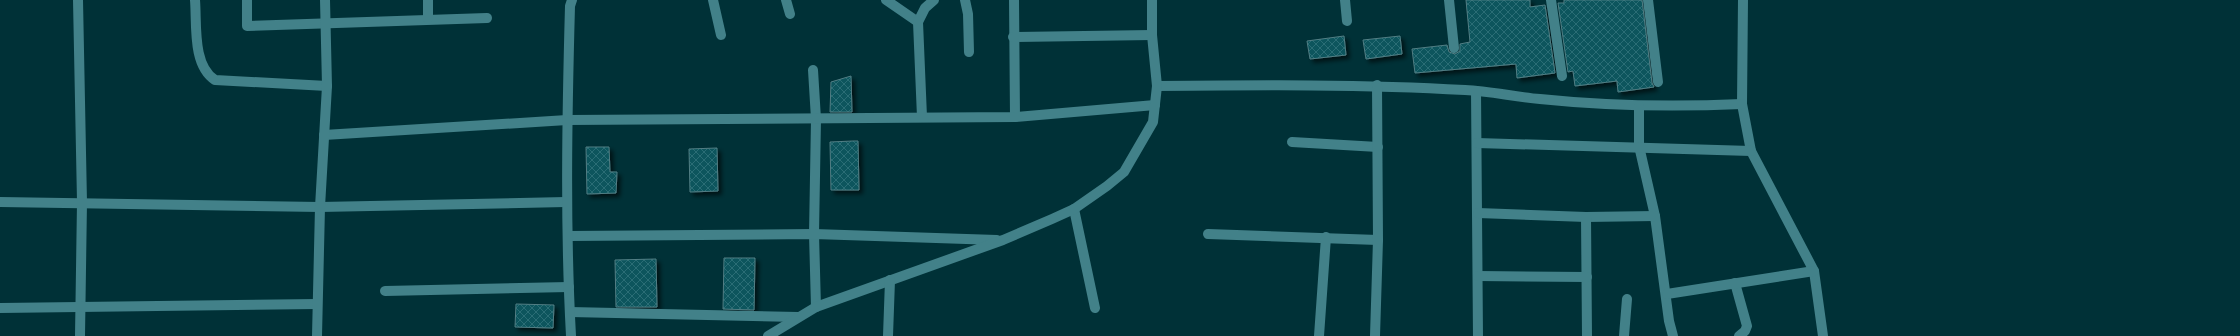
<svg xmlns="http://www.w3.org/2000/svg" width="2240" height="336" viewBox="0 0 2240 336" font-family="'IBM Plex Serif',serif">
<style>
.building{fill:url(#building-cross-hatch);stroke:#527e84;filter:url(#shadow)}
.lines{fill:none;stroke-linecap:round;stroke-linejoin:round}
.minor{stroke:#428189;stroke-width:10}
</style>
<defs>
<pattern id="building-cross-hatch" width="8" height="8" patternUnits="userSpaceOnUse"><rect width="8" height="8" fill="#07555d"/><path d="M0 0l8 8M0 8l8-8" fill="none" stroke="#2a6d74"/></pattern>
<filter id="shadow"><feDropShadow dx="3.5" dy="3.5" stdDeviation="2" flood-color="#0009"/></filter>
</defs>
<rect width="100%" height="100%" fill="#003137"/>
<g class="building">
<path d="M1466,0H1530V7L1545,5L1555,73L1517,78L1516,64L1415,73L1412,49L1447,45L1449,52L1455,54L1460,51V44L1470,42Z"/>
<path d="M1564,0H1642L1652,83L1654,87L1618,92L1617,81L1575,86L1573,71L1568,72L1558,3H1564Z"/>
<path d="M1344,36L1346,55L1310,59L1307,41Z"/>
<path d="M1400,36L1402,54L1366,59L1363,40Z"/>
<path d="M851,76L852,112H830L831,82Z"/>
<path d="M853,141H858L859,190H831L830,142Z"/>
<path d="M586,147H609L610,172H617L616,193L587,194Z"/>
<path d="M717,148L718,191L690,192L689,149Z"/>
<path d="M724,258H755L754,310L723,309Z"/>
<path d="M656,259L657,307H616L615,260Z"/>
<path d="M516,304L554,305L553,328L515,327Z"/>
</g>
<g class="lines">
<g class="minor">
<path d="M78,0L82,202L80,336"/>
<path d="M195,0C197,24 192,65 215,80L327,86"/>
<path d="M247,0V26L487,18"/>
<path d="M428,0V19"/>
<path d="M713,0L721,35"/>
<path d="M786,0L790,14"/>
<path d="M886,0L918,22"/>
<path d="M965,0L968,14L969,52"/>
<path d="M1014,0L1015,117"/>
<path d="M1345,0L1347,21"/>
<path d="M1449,0L1454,48"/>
<path d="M1551,0L1562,76"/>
<path d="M1648,0L1658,82"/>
<path d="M1743,0L1742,104L1751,151L1814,271L1823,336"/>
<path d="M1013,37L1152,35"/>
<path d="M813,70L816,119L814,234L816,307"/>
<path d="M1157,86C1260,85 1362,84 1465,90C1490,91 1515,97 1540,99C1607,106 1674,107 1742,104"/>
<path d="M1476,91L1478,336"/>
<path d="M1639,106V146L1655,216L1669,321L1673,336"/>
<path d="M922,117L918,22L925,8L934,0"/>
<path d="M324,135L567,120L1015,117L1155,105"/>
<path d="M1292,142L1378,147"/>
<path d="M1477,143L1751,151"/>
<path d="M0,202L320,207L566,202"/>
<path d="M1074,209L1095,308"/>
<path d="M1478,213L1586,217L1655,216"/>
<path d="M1586,217L1587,336"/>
<path d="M1208,234L1378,240"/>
<path d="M569,236L814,234L997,240"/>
<path d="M1478,276L1587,277"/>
<path d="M1735,283L1747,326L1745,331L1739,336"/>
<path d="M385,291L569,287"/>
<path d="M1667,294L1814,271"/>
<path d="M0,308L317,304"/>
<path d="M570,312L798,317"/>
<path d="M317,336L320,207L327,86L325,0"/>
<path d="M571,336C565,226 567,116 570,6L572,0"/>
<path d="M768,336L816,307L1003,240L1052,219L1074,209L1107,186L1124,172L1153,122L1157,86L1152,35V0"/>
<path d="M888,336L890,280"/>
<path d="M1319,336L1326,237"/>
<path d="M1375,336L1378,240L1377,85"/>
<path d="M1624,336L1627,299"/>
</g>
</g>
</svg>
